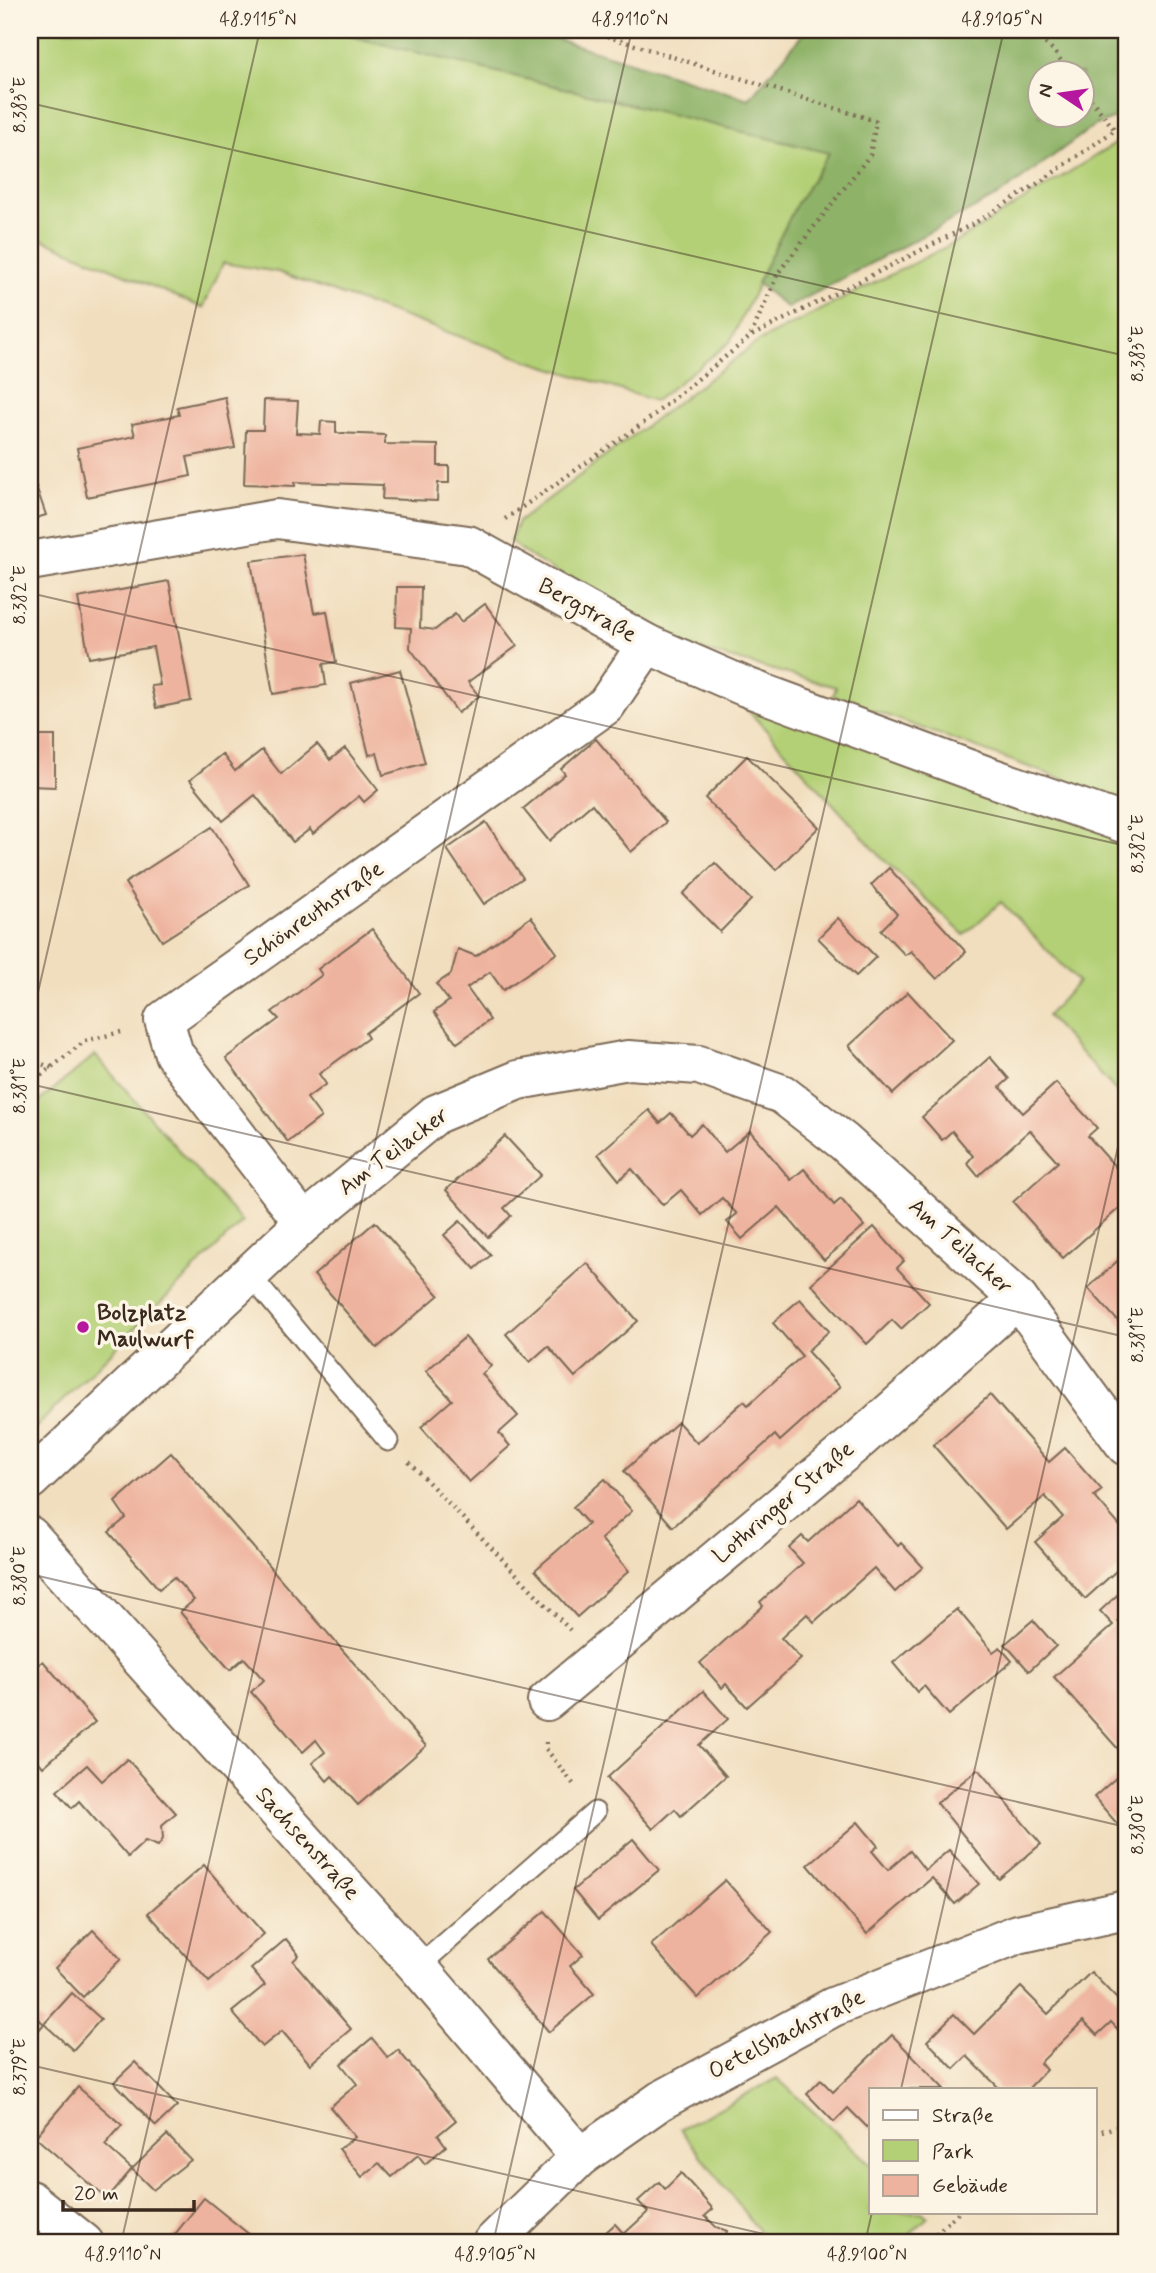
<svg xmlns="http://www.w3.org/2000/svg" width="1156" height="2273" viewBox="0 0 1156 2273" font-family="Mynerve,sans-serif">
<style>
.green{fill:#b3d076;stroke:#777d4a;stroke-width:2}
.forest{fill:#8eb267;stroke:#646e42;stroke-width:2;fill-rule:evenodd}
.building{fill:#eeb39e}
.lines{fill:none;stroke-linecap:round;stroke-linejoin:round}
.service-casing{stroke:#7b6956;stroke-width:23}
.minor-casing{stroke:#7b6956;stroke-width:42}
.path{stroke:#7b6956;stroke-width:4.5;stroke-dasharray:2 5;stroke-linecap:butt}
.service{stroke:#fff;stroke-width:19}
.minor{stroke:#fff;stroke-width:38}
.ticks{fill:none;stroke:#3b2a1e;stroke-width:2;stroke-opacity:0.45}
.poi-dot{fill:#b5179e;stroke:#fcf5e5;stroke-width:2.5}
.labels{text-anchor:middle;dominant-baseline:central;stroke-width:7;stroke-linejoin:round;paint-order:stroke}
.street-label{font-size:23px;fill:#3b2a1e;stroke:#fcf5e5}
.poi-label{font-size:23px;font-weight:bold;fill:#3b2a1e;stroke:#fcf5e5;text-anchor:start}
.neatline{fill:none;stroke:#3b2a1e;stroke-width:2.5}
.ticks-label{font-size:18px;text-anchor:middle;fill:#3b2a1e}
</style>
<rect width="100%" height="100%" fill="#fcf5e5"/>
<filter id="ink" filterUnits="userSpaceOnUse"><feTurbulence type="fractalNoise" baseFrequency=".0143" numOctaves="2"/><feDisplacementMap in="SourceGraphic" scale="14" xChannelSelector="R" yChannelSelector="G"/><feConvolveMatrix kernelMatrix="1 2 1 2 8 2 1 2 1" color-interpolation-filters="sRGB"/></filter>
<filter id="wash" filterUnits="userSpaceOnUse"><feTurbulence type="fractalNoise" baseFrequency=".00686" numOctaves="4" result="noise"/><feDisplacementMap in="SourceGraphic" scale="28" xChannelSelector="R" yChannelSelector="G"/><feGaussianBlur stdDeviation="1.57" result="paint"/><feColorMatrix in="noise" values="0 0 0 0 0 0 0 0 0 0 0 0 0 0 0 0 0 1.4 0 .05"/><feComposite in="paint" operator="in"/></filter>
<g filter="url(#wash)">
<rect width="100%" height="100%" fill="#f1debe"/>
<g class="green">
<path d="M30,30H325L830,153L796,206L730,342L655,401L526,360L278,272L223,263L203,308L30,234Z"/>
<path d="M1126,137V802L833,696L836,687L678,644L523,552L510,541L518,522L759,341L956,242Z"/>
<path d="M737,698L1126,833V1102L1047,1016L1078,982L1001,902L964,935L883,859Z"/>
<path d="M95,1055L242,1222L30,1433V1109Z"/>
<path d="M777,2078L871,2165V2212H922L928,2217L901,2243H768L680,2129Z"/>
</g>
<path class="forest" d="M325,30H528L749,99L806,30H1126V114L1094,126L1001,194L787,308L757,283L796,205L829,153ZM1040,74H1082V116H1040Z"/>
<g id="blocks">
<g class="building">
<path d="M225,397L235,448L187,457L191,476L87,497L77,448L135,436L132,424L179,415L177,407Z"/>
<path d="M264,400L298,401L296,433L320,434L321,421L336,422V433L385,435V444L438,445V466H449V483H438L437,501L382,499L383,485L295,482V486L244,484L246,430H263Z"/>
<path d="M36,486L46,515L30,520V488Z"/>
<path d="M303,554L314,613L327,611L336,662L323,664L326,685L273,694L251,561Z"/>
<path d="M169,581L191,701L156,708L151,686L160,685L153,647L89,658L78,598Z"/>
<path d="M397,587H421L420,628L435,630L455,614L461,622L485,604L517,646L468,682L479,696L458,713L410,648L411,628L396,627Z"/>
<path d="M400,670L425,763L383,775L377,753L369,755L351,683Z"/>
<path d="M30,736H55V787L30,786Z"/>
<path d="M596,739L666,822L631,852L592,804L549,841L523,809L565,774L561,769Z"/>
<path d="M317,744L330,760L345,748L378,790L364,802L359,796L313,834L310,829L293,842L255,795L223,821L190,780L222,754L235,771L262,750L281,774Z"/>
<path d="M747,756L819,827L776,870L705,798Z"/>
<path d="M486,822L523,878L484,904L447,849Z"/>
<path d="M212,827L249,885L162,941L125,883Z"/>
<path d="M715,863L751,900L720,932L683,894Z"/>
<path d="M889,868L966,952L937,979L911,951L905,955L881,930L897,914L871,885Z"/>
<path d="M531,917L557,953L503,990L490,972L467,988L490,1020L457,1043L434,1012L449,1001L436,984L451,974L458,949L476,956Z"/>
<path d="M838,918L876,957L856,976L818,938Z"/>
<path d="M372,929L419,993L365,1033L368,1038L319,1074L326,1084L307,1098L321,1117L288,1142L226,1058L279,1019L272,1012L322,975L318,969Z"/>
<path d="M908,992L952,1040L893,1094L849,1046Z"/>
<path d="M990,1057L1009,1079L1000,1087L1023,1113L1056,1083L1097,1128L1088,1136L1126,1179V1202L1063,1258L1013,1202L1058,1162L1030,1130L978,1176L967,1163L973,1156L952,1131L942,1140L922,1117Z"/>
<path d="M649,1110L660,1123L671,1113L690,1135L702,1124L725,1152L750,1131L791,1180L804,1169L834,1205L841,1199L864,1226L824,1260L779,1207L742,1239L727,1222L737,1214L722,1198L702,1215L681,1190L663,1205L632,1169L619,1180L598,1154Z"/>
<path d="M505,1136L541,1175L504,1208L511,1216L488,1237L446,1190Z"/>
<path d="M460,1221L491,1255L475,1269L444,1235Z"/>
<path d="M375,1222L439,1295L377,1348L314,1275Z"/>
<path d="M874,1227L904,1261L897,1268L929,1303L901,1329L892,1320L867,1344L811,1284Z"/>
<path d="M1126,1253V1330L1088,1288Z"/>
<path d="M587,1263L638,1321L575,1377L548,1346L530,1362L506,1334Z"/>
<path d="M800,1299L829,1331L807,1351L840,1387L780,1441L775,1435L673,1527L624,1471L678,1422L697,1443L744,1401L748,1405L802,1356L773,1323Z"/>
<path d="M465,1337L491,1366L482,1374L518,1416L499,1433L510,1446L469,1482L421,1427L452,1400L426,1371Z"/>
<path d="M990,1395L1049,1462L1065,1448L1102,1490L1094,1496L1126,1533V1562L1085,1599L1035,1542L1063,1517L1045,1496L1006,1529L933,1445Z"/>
<path d="M171,1453L426,1746L358,1805L332,1776L327,1781L312,1763L325,1752L316,1740L303,1752L251,1692L264,1680L244,1658L230,1670L180,1612L194,1600L174,1577L159,1589L109,1532L126,1518L115,1502Z"/>
<path d="M605,1479L632,1511L601,1539L629,1571L577,1617L535,1570L588,1524L573,1507Z"/>
<path d="M856,1498L898,1546L901,1543L923,1567L895,1592L874,1568L814,1622L807,1614L781,1638L801,1659L747,1707L726,1684L722,1688L700,1663L763,1606L760,1602L803,1563L789,1548L802,1536L808,1542Z"/>
<path d="M1126,1587V1613L1118,1621L1126,1631V1744L1119,1750L1054,1677L1113,1625L1100,1611Z"/>
<path d="M957,1609L993,1652L1000,1647L1012,1661L949,1715L924,1686L917,1692L893,1663Z"/>
<path d="M1033,1620L1056,1646L1029,1671L1005,1644Z"/>
<path d="M43,1661L95,1722L43,1767L30,1751V1666L32,1669Z"/>
<path d="M703,1691L728,1719L699,1745L726,1776L681,1816L675,1809L653,1829L607,1778Z"/>
<path d="M127,1759L176,1813L162,1825L163,1839L158,1846L145,1841L128,1857L79,1801L72,1808L57,1791L87,1765L102,1781Z"/>
<path d="M978,1769L1041,1844L999,1879L937,1803Z"/>
<path d="M1126,1769V1834L1094,1797Z"/>
<path d="M858,1822L878,1846L872,1851L888,1870L910,1851L925,1870L949,1850L979,1884L955,1904L932,1878L867,1934L808,1865Z"/>
<path d="M633,1839L659,1870L598,1920L573,1890Z"/>
<path d="M204,1865L264,1934L209,1982L148,1913Z"/>
<path d="M725,1880L772,1932L698,1998L651,1945Z"/>
<path d="M545,1911L583,1955L570,1966L594,1994L549,2032L488,1959Z"/>
<path d="M93,1930L121,1959L83,1997L55,1968Z"/>
<path d="M286,1939L299,1955L293,1961L351,2029L310,2064L282,2031L262,2047L232,2012L265,1985L251,1969Z"/>
<path d="M1091,1972L1118,2000L1126,1992V2038L1111,2022L1097,2035L1083,2021L1040,2063L1046,2070L1028,2089H1000L967,2056L954,2069L927,2041L954,2014L974,2034L1021,1987L1048,2014Z"/>
<path d="M72,1993L101,2019L73,2050L44,2024Z"/>
<path d="M30,2011L44,2024L30,2040Z"/>
<path d="M892,2035L944,2089H871V2131L848,2108L834,2122L807,2094L821,2080L833,2092Z"/>
<path d="M372,2038L388,2058L398,2050L456,2120L438,2135L446,2146L425,2164L418,2155L392,2177L379,2163L362,2177L339,2149L355,2137L330,2107L357,2084L341,2064Z"/>
<path d="M135,2062L177,2106L156,2126L114,2082Z"/>
<path d="M78,2087L122,2125L105,2145L132,2169L107,2199L35,2137Z"/>
<path d="M167,2135L191,2160L153,2190L132,2169Z"/>
<path d="M681,2173L713,2209L705,2216L716,2227L727,2231L724,2243H594L615,2224L624,2234L648,2212L638,2201L659,2182L665,2189Z"/>
<path d="M204,2198L256,2240L254,2243H168Z"/>
</g>
</g>
</g>
<g filter="url(#ink)">
<use href="#blocks" fill-opacity="0" stroke="#7b6956" stroke-width="2"/>
<g class="lines">
<defs>
<g id="service">
<path d="M250,1275L388,1441"/>
<path d="M418,1967L595,1812"/>
</g>
<g id="minor">
<path d="M30,561L277,519L468,545L647,644L746,687L990,777L1126,824"/>
<path d="M304,1223L174,1054L164,1020L606,705L647,644"/>
<path d="M30,1480L304,1223L436,1114L518,1080L628,1060L699,1065L782,1094L844,1142L1018,1299L1126,1446"/>
<path d="M30,1536L418,1967L580,2157"/>
<path d="M547,1701L859,1440L1018,1299"/>
<path d="M30,2200L84,2243"/>
<path d="M492,2243L580,2157L660,2101L833,2007L1018,1934L1126,1910"/>
</g>
</defs>
<use href="#service" class="service-casing"/>
<use href="#minor" class="minor-casing"/>
<g class="path">
<path d="M587,30L876,121L870,155L778,273L751,335"/>
<path d="M1029,30L1053,50L1071,74"/>
<path d="M1082,88L1115,130"/>
<path d="M505,519L645,422L751,336L975,223L1037,184L1115,130L1126,126"/>
<path d="M30,1059L52,1068"/>
<path d="M30,1084L85,1041L125,1031"/>
<path d="M409,1462L570,1630"/>
<path d="M546,1742V1749L575,1786"/>
<path d="M1095,2133L1126,2124"/>
<path d="M926,2243L959,2212"/>
</g>
<use href="#service" class="service"/>
<use href="#minor" class="minor"/>
</g>
</g>
<path class="ticks" d="M30,103L1126,356M30,593L1126,846M30,1027L260,30M30,1084L1126,1337M30,1574L1126,1827M30,2065L803,2243M901,2089L1126,1112M121,2243L632,30M493,2243L1004,30M865,2243L872,2212"/>
<circle class="poi-dot" cx="83" cy="1327" r="7"/>
<g class="labels">
<g class="street-label">
<text transform="translate(587 611) rotate(29)">Bergstraße</text>
<text transform="translate(314 914) rotate(-35)">Schönreuthstraße</text>
<text transform="translate(394 1152) rotate(-37)">Am Teilacker</text>
<text transform="translate(960 1247) rotate(42)">Am Teilacker</text>
<text transform="translate(784 1503) rotate(-40)">Lothringer Straße</text>
<text transform="translate(307 1844) rotate(48)">Sachsenstraße</text>
<text transform="translate(787 2035) rotate(-27)">Oetelsbachstraße</text>
</g>
<g class="poi-label">
<text x="97" y="1314">Bolzplatz<tspan x="97" dy="26">Maulwurf</tspan></text>
</g>
</g>
<rect width="1156" height="2273" fill="none" stroke="#fcf5e5" stroke-width="77"/>
<rect x="869" y="2088" width="228" height="126" fill="#fcf5e5" stroke="#afa495" stroke-width="2"/>
<rect x="883" y="2110" width="35" height="10" fill="#ffffff" stroke="#afa495" stroke-width="2"/>
<text x="932" y="2122" font-size="21" fill="#3b2a1e">Straße</text>
<rect x="883" y="2140" width="35" height="21" fill="#b3d076" stroke="#afa495" stroke-width="2"/>
<text x="932" y="2158" font-size="21" fill="#3b2a1e">Park</text>
<rect x="883" y="2175" width="35" height="21" fill="#eeb39e" stroke="#afa495" stroke-width="2"/>
<text x="932" y="2192" font-size="21" fill="#3b2a1e">Gebäude</text>
<g transform="translate(1061 94) rotate(283)"><circle r="33" fill="#fcf5e5" stroke="#afa495" stroke-width="2"/>
<path d="M0-5L12 26L0 18L-12 26Z" fill="#b5179e"/>
<text y="-10" font-size="19" font-weight="bold" text-anchor="middle" fill="#3b2a1e">N</text>
</g>
<path d="M63 2200v10h131v-10" fill="none" stroke="#3b2a1e" stroke-width="3.5"/>
<text x="74" y="2200" font-size="21" fill="#3b2a1e" stroke="#fcf5e5" stroke-width="5" paint-order="stroke">20 m</text>
<rect x="38" y="38" width="1080" height="2196" class="neatline"/>
<g class="ticks-label">
<text x="258" y="25">48.9115°N</text>
<text x="630" y="25">48.9110°N</text>
<text x="1002" y="25">48.9105°N</text>
<text transform="translate(19 105) rotate(-90)" y="6">8.383°E</text>
<text transform="translate(1137 354) rotate(-90)" y="6">8.383°E</text>
<text transform="translate(19 595) rotate(-90)" y="6">8.382°E</text>
<text transform="translate(1137 844) rotate(-90)" y="6">8.382°E</text>
<text transform="translate(19 1086) rotate(-90)" y="6">8.381°E</text>
<text transform="translate(1137 1335) rotate(-90)" y="6">8.381°E</text>
<text transform="translate(19 1576) rotate(-90)" y="6">8.380°E</text>
<text transform="translate(1137 1825) rotate(-90)" y="6">8.380°E</text>
<text transform="translate(19 2067) rotate(-90)" y="6">8.379°E</text>
<text x="123" y="2260">48.9110°N</text>
<text x="495" y="2260">48.9105°N</text>
<text x="867" y="2260">48.9100°N</text>
</g>
</svg>
